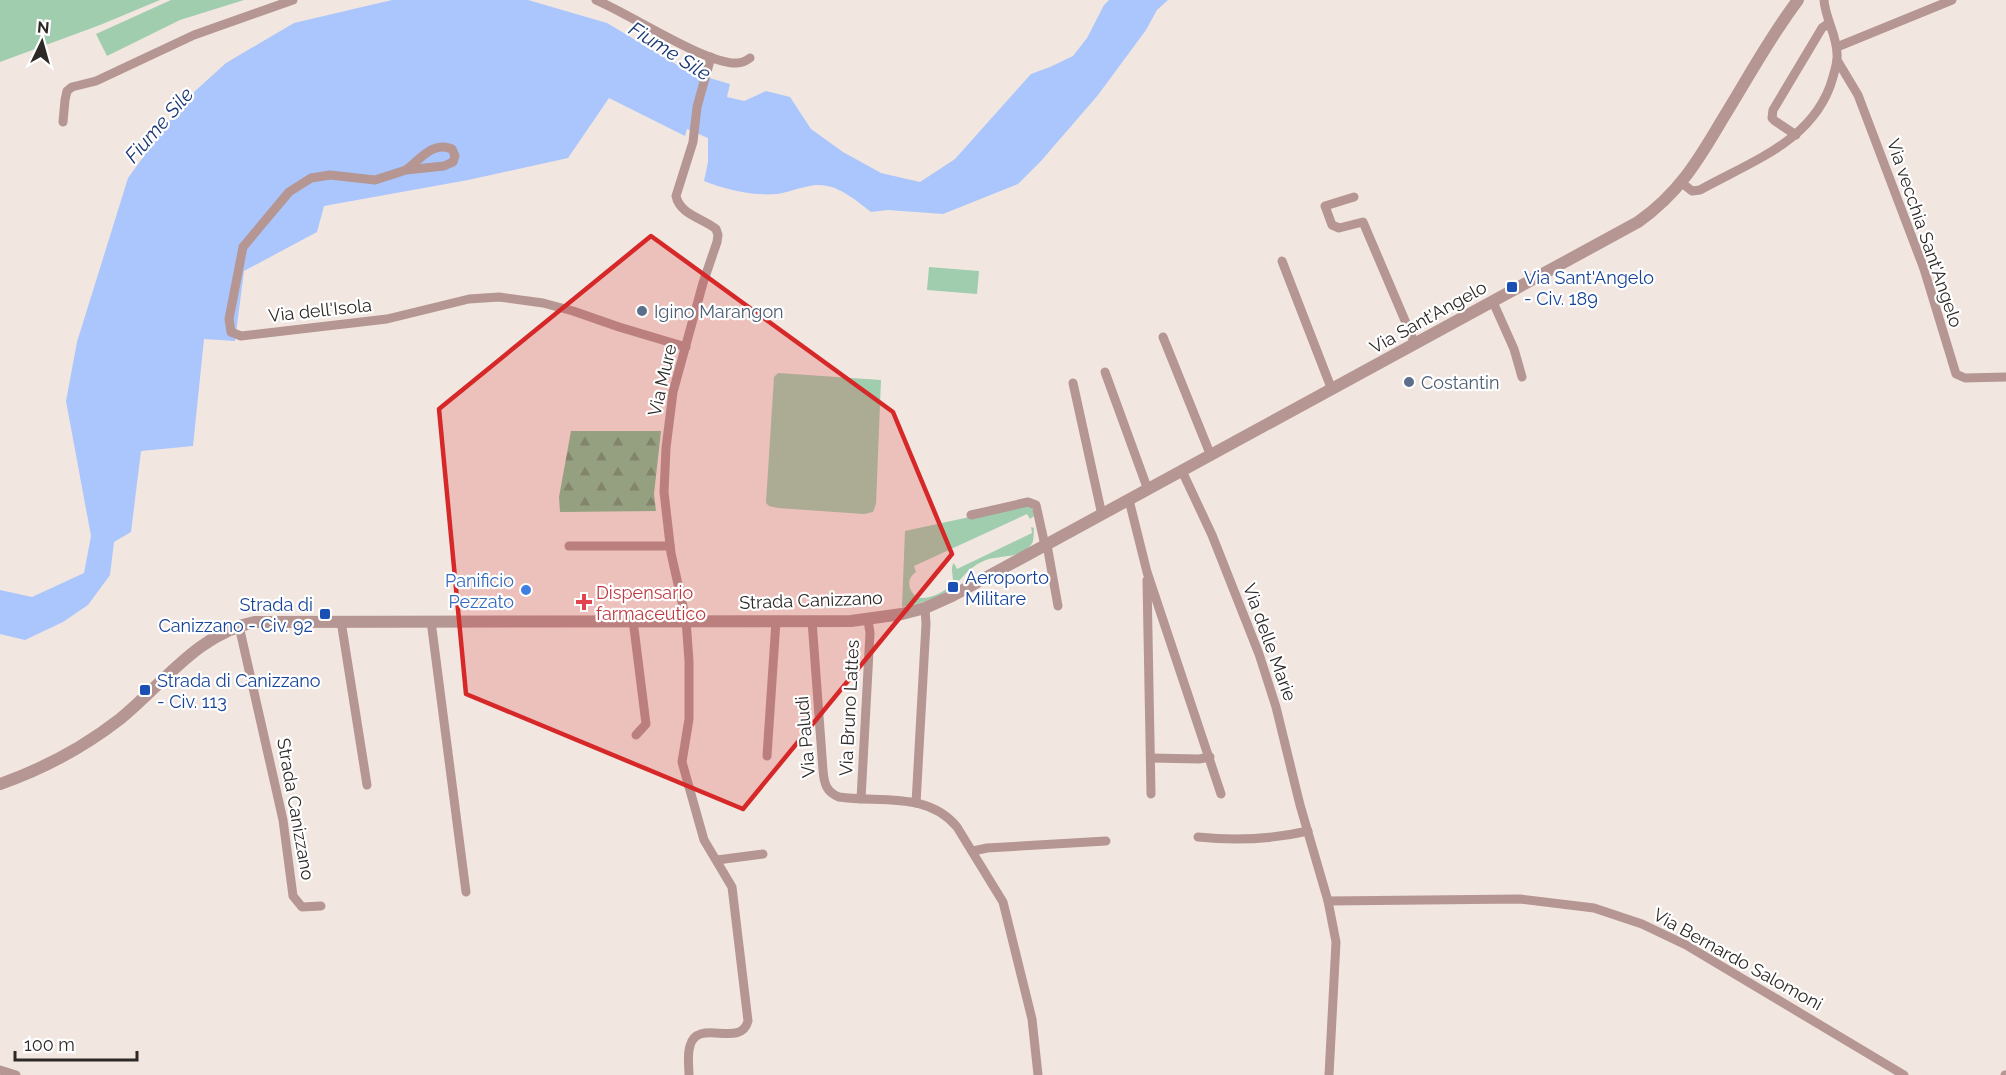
<svg xmlns="http://www.w3.org/2000/svg" width="2006" height="1075" viewBox="0 0 2006 1075" font-family="Raleway,sans-serif">
<style>
.green{fill:#a0cdae}
.forest{fill:url(#forest-firs)}
.water{fill:#aac6fc}
.lines{fill:none;stroke-linecap:round;stroke-linejoin:round}
.minor{stroke:#b59693;stroke-width:9}
.tertiary{stroke:#b59693;stroke-width:12}
.marked{fill:#d62828;fill-opacity:0.2;stroke:#d62828;stroke-width:4.5;stroke-linejoin:round}
.transit-dot{fill:#1a4fb4;stroke:#fff;stroke-width:2}
.service-dot{fill:#5c6f8a;stroke:#fff;stroke-width:2}
.shop-dot{fill:#3f7fe0;stroke:#fff;stroke-width:2}
.health-dot{fill:#e0444e;stroke:#fff;stroke-width:2}
.labels{text-anchor:middle;dominant-baseline:central;stroke-width:4.5;stroke-linejoin:round;paint-order:stroke}
.street-label{font-size:18px;fill:#2d2927;stroke:#fff}
.transit-label{font-size:18px;fill:#164399;stroke:#fff;text-anchor:start}
.service-label{font-size:18px;fill:#4e5e75;stroke:#fff;text-anchor:start}
.shop-label{font-size:18px;fill:#366cbe;stroke:#fff;text-anchor:end}
.health-label{font-size:18px;fill:#be3a42;stroke:#fff;text-anchor:start}
.water-label{font-size:20px;font-style:italic;fill:#1a3775;stroke:#fff}
</style>
<defs>
<pattern id="forest-firs" width="22" height="20" patternUnits="userSpaceOnUse" patternTransform="scale(1.5)"><rect width="22" height="20" fill="#85bf98"/><path d="M5 1l3.5 6h-7zM16 11l3.5 6h-7z" fill="#6d9b7c"/></pattern>
</defs>
<rect width="100%" height="100%" fill="#f2e6e0"/>
<g class="green">
<path d="M0,0H160L100,25L0,62Z"/>
<path d="M171,0H244L180,20L107,56L96,34Z"/>
<path d="M929,267L979,271L977,294L927,290Z"/>
<path d="M778,373L881,380L876,504L873,512L864,514L778,508L769,506L766,503L774,377Z"/>
<path d="M1025,505L1032,507L1034,516L1030,519L1027,514L914,566L916,572C906,579 908,589 916,597C928,601 943,592 952,585C955,578 949,568 954,563L957,569L1032,533L1031,527L1034,528C1033,534 1035,542 1030,546C1018,559 1001,555 986,560C967,567 962,581 946,592C934,599 916,605 902,607L905,531Z"/>
</g>
<path class="forest" d="M571,431H661L654,494L656,511L560,512L559,497Z"/>
<path class="water" d="M392,0H528L607,23L689,72L730,84L727,97L744,101L766,91L790,97L811,129L843,152L881,173L920,182L955,159L1031,74L1050,67L1073,56L1087,38L1104,5L1109,0H1168L1157,10L1146,30L1098,95L1041,161L1018,184L943,214L888,210L871,212C860,203 841,188 827,186C810,182 794,192 777,194C752,196 727,190 704,181L708,162V138L687,129L685,136L609,98L568,158L468,180L324,206L317,232L244,271L235,341L204,339L193,446L141,451L131,532L114,542L110,575L88,605L63,622L25,640L0,634V590L32,597L84,573L91,536L66,401L77,342L128,178L183,102L226,63L294,23Z"/>
<g class="lines">
<g class="minor">
<path d="M596,0C628,13 707,65 737,63C742,63 746,61 750,58"/>
<path d="M1837,47L1952,0"/>
<path d="M1837,60L1858,95L1924,269L1956,374L1965,378L2006,377"/>
<path d="M63,122L65,100L67,91L72,87L96,81L194,35L293,0"/>
<path d="M1796,135L1775,121L1772,118L1773,110L1822,28L1829,23"/>
<path d="M406,170C421,159 432,141 452,149L455,156L453,162L444,166L406,170L375,180L330,175L311,178L289,192L243,247L229,319L231,332L241,336L387,319L469,299L499,297L543,303L573,311L619,327L686,347"/>
<path d="M1682,183L1692,191L1700,190C1752,161 1816,140 1833,77C1835,69 1838,61 1837,54C1837,35 1825,18 1824,0"/>
<path d="M1354,197L1325,206L1332,225L1339,228L1363,222L1415,344"/>
<path d="M1282,261L1332,390"/>
<path d="M1493,302L1514,349L1522,377"/>
<path d="M1163,337L1211,456"/>
<path d="M1105,372L1148,490"/>
<path d="M1073,383L1102,515"/>
<path d="M1182,471L1212,535L1259,654L1276,707L1300,805L1328,901L1336,942L1329,1075"/>
<path d="M1129,500L1147,572L1221,794"/>
<path d="M971,515L1028,502L1036,505L1044,541L1047,545L1058,606"/>
<path d="M569,546H670"/>
<path d="M1147,580L1151,794"/>
<path d="M633,620L646,724L636,735"/>
<path d="M341,621L367,785"/>
<path d="M431,621L466,892"/>
<path d="M812,621L823,770C824,783 826,792 839,797C879,803 928,791 957,827L1003,902L1032,1019L1038,1075"/>
<path d="M239,626L283,820L293,896L302,907L321,906"/>
<path d="M767,756L776,621"/>
<path d="M1151,758L1199,759L1210,757"/>
<path d="M861,799L870,633L868,620"/>
<path d="M916,803L926,624L925,608"/>
<path d="M1198,837C1234,841 1273,839 1308,831"/>
<path d="M973,851L987,848L1106,841"/>
<path d="M717,860L763,854"/>
<path d="M1328,901L1520,899L1594,908L1642,924L1686,945L1904,1075"/>
<path d="M0,1070L16,1075"/>
<path d="M689,1075C689,1066 687,1055 690,1046C697,1017 741,1049 748,1021L732,887L704,840L682,762L689,719V661L686,620L671,553L664,492L666,448L673,392L703,283L717,242L718,235L716,229C703,218 680,215 676,196L693,142L697,107L711,57"/>
<path d="M2005,1075H2006"/>
</g>
<path class="tertiary" d="M0,784C43,769 84,747 120,719C163,684 198,633 255,622L851,621L902,614L925,608L952,596L1638,222C1678,194 1698,161 1722,120C1747,80 1769,38 1798,0"/>
</g>
<path class="marked" d="M651,236L893,412L952,554L743,809L466,694L439,409Z"/>
<g class="transit-dot">
<rect x="1506" y="281" width="12" height="12" rx="3"/>
<rect x="947" y="581" width="12" height="12" rx="3"/>
<rect x="319" y="608" width="12" height="12" rx="3"/>
<rect x="139" y="684" width="12" height="12" rx="3"/>
</g>
<g class="service-dot">
<circle cx="642" cy="311" r="6"/>
<circle cx="1409" cy="382" r="6"/>
</g>
<circle class="shop-dot" cx="526" cy="590" r="6"/>
<path class="health-dot" d="M581 593h6v6h6v6h-6v6h-6v-6h-6v-6h6z"/>
<g class="labels">
<g class="street-label">
<text transform="translate(1925 233) rotate(71)">Via vecchia Sant'Angelo</text>
<text transform="translate(320 310) rotate(-6)">Via dell'Isola</text>
<text transform="translate(1428 317) rotate(-29)">Via Sant'Angelo</text>
<text transform="translate(662 380) rotate(-77)">Via Mure</text>
<text transform="translate(811 600) rotate(-2)">Strada Canizzano</text>
<text transform="translate(1270 642) rotate(70)">Via delle Marie</text>
<text transform="translate(849 708) rotate(-87)">Via Bruno Lattes</text>
<text transform="translate(805 737) rotate(-95)">Via Paludi</text>
<text transform="translate(296 809) rotate(80)">Strada Canizzano</text>
<text transform="translate(1738 959) rotate(29)">Via Bernardo Salomoni</text>
</g>
<g class="transit-label">
<text x="1524" y="277">Via Sant'Angelo<tspan x="1524" dy="21">- Civ. 189</tspan></text>
<text x="965" y="577">Aeroporto<tspan x="965" dy="21">Militare</tspan></text>
<text x="313" y="604" text-anchor="end">Strada di<tspan x="313" dy="21">Canizzano - Civ. 92</tspan></text>
<text x="157" y="680">Strada di Canizzano<tspan x="157" dy="21">- Civ. 113</tspan></text>
</g>
<g class="service-label">
<text x="654" y="311">Igino Marangon</text>
<text x="1421" y="382">Costantin</text>
</g>
<g class="shop-label">
<text x="514" y="580">Panificio<tspan x="514" dy="21">Pezzato</tspan></text>
</g>
<g class="health-label">
<text x="596" y="592">Dispensario<tspan x="596" dy="21">farmaceutico</tspan></text>
</g>
<g class="water-label">
<text transform="translate(670 51) rotate(32)">Fiume Sile</text>
<text transform="translate(159 125) rotate(-49)">Fiume Sile</text>
</g>
</g>
<g transform="translate(42 42) rotate(5)" stroke="#ffffff" stroke-width="4.5" paint-order="stroke">
<path d="M0-4.5L10 22L0 15L-10 22Z" fill="#2d2927"/>
<text y="-9" font-size="16" font-weight="bold" text-anchor="middle" fill="#2d2927">N</text>
</g>
<path d="M15 1051v9h122v-9" fill="none" stroke="#2d2927" stroke-width="3"/>
<text x="24" y="1051" font-size="18" fill="#2d2927" stroke="#ffffff" stroke-width="4.5" paint-order="stroke">100 m</text>
</svg>
